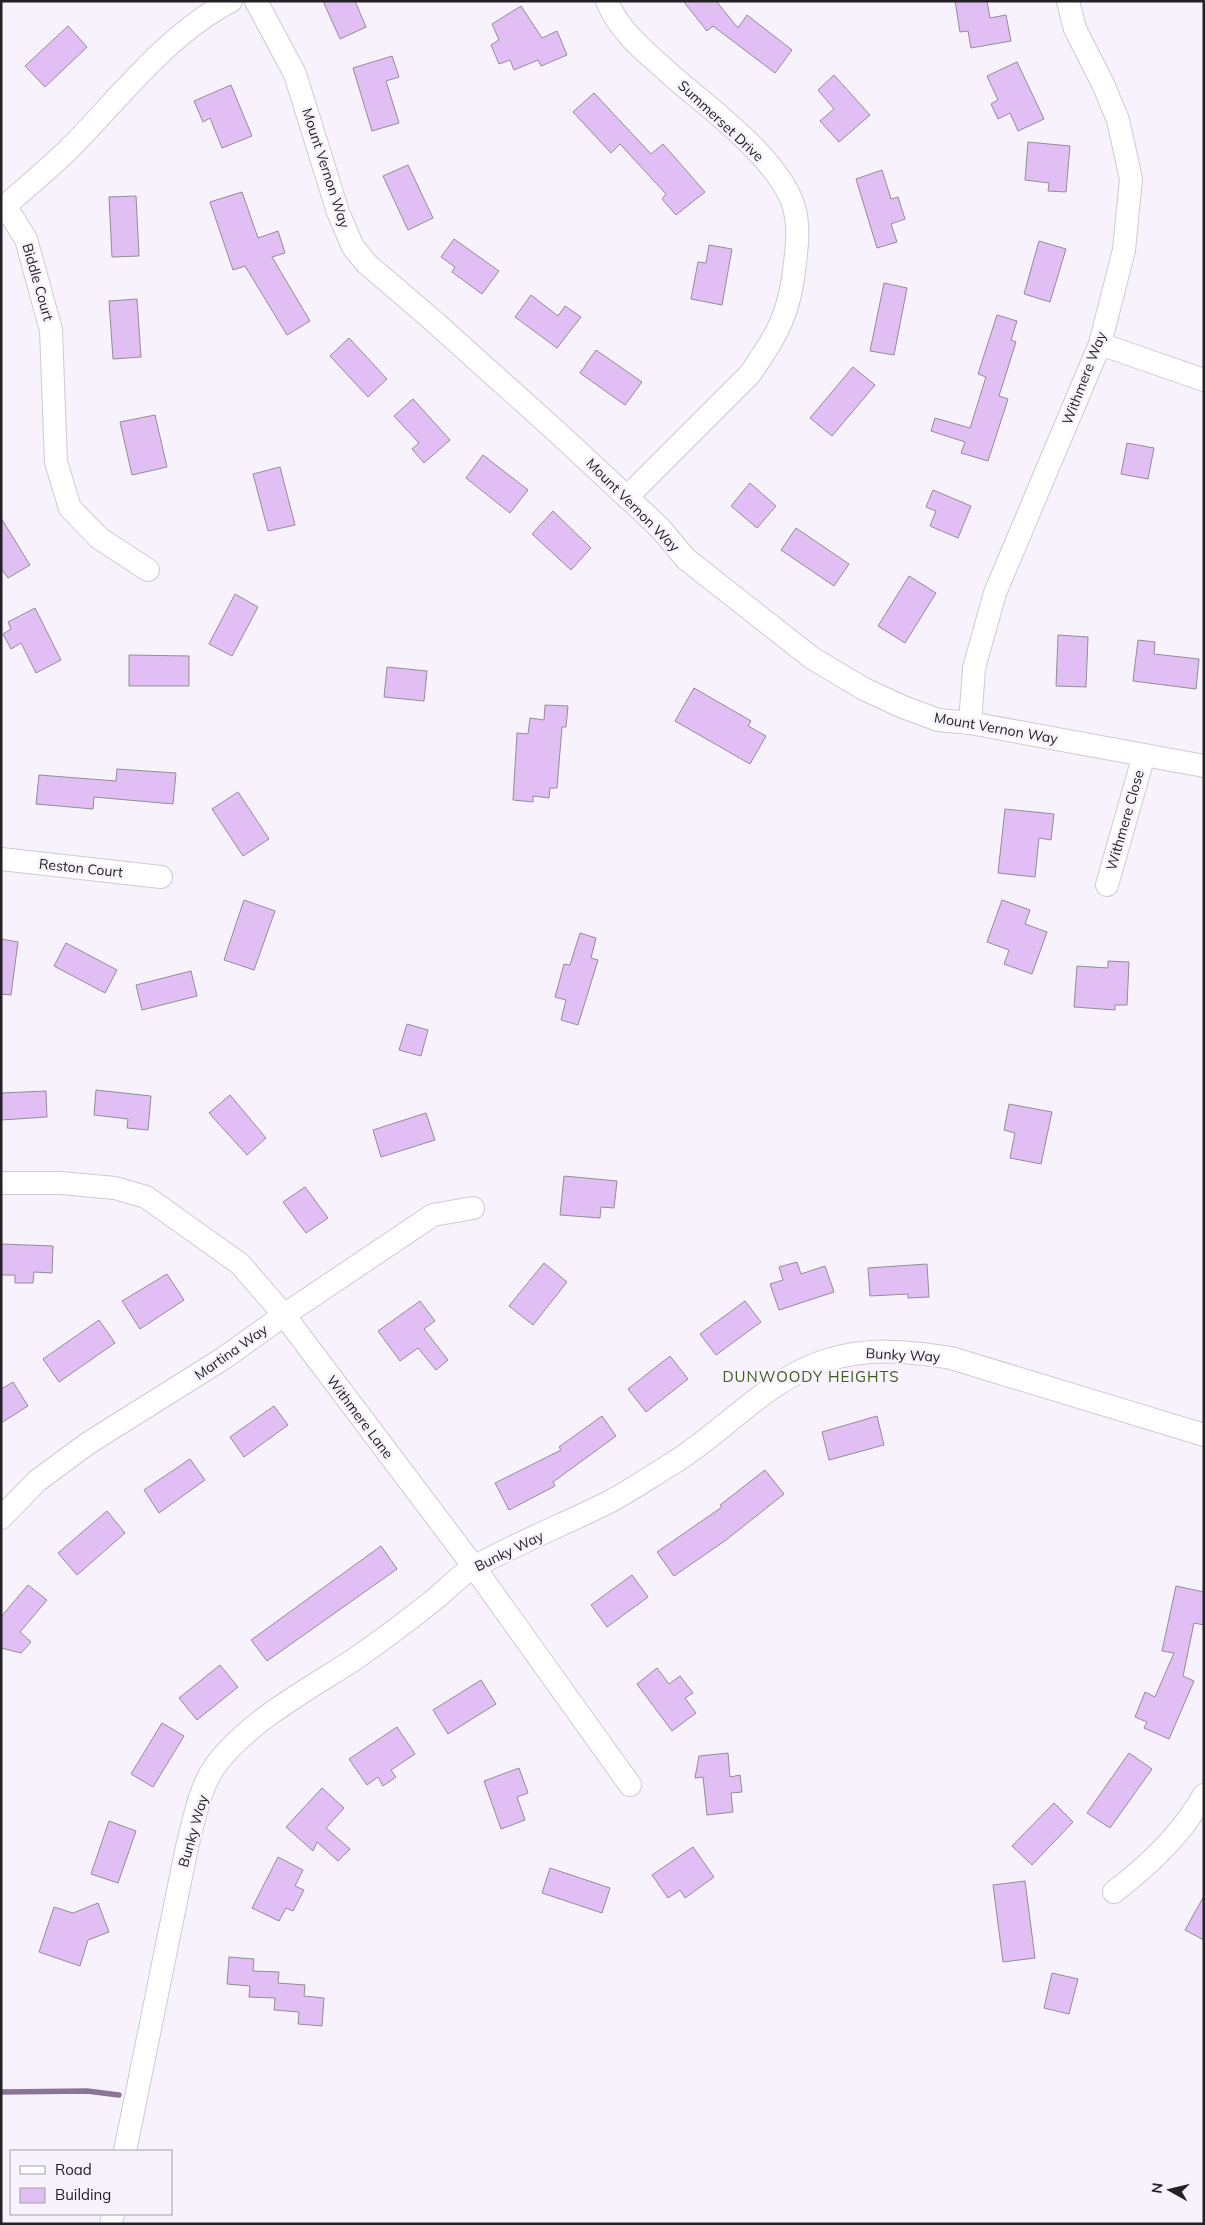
<svg xmlns="http://www.w3.org/2000/svg" width="1205" height="2225" viewBox="0 0 1205 2225" font-family="Mulish,sans-serif">
<style>
.lines{fill:none;stroke-linecap:round;stroke-linejoin:round}
.stream{stroke:#8c7499;stroke-width:5.5}
.building{fill:#e1bef4;stroke:#938d97}
.minor-casing{stroke:#d0c9d3;stroke-width:24}
.minor{stroke:#fff;stroke-width:22}
.labels{text-anchor:middle;dominant-baseline:central;stroke-width:5;stroke-linejoin:round;paint-order:stroke}
.street-label{font-size:14px;fill:#242125;stroke:#f8f2fc}
.neighbourhood-label{font-size:15px;letter-spacing:1px;fill:#3b5e1f;stroke:#f8f2fc}
</style>
<rect width="100%" height="100%" fill="#f8f2fc"/>
<g class="lines">
<path class="stream" d="M1,2092L87,2091L119,2095"/>
</g>
<g class="building">
<path d="M323,1H355L366,27L340,39Z"/>
<path d="M683,1H716L738,28L747,15L792,50L775,73L713,26L707,31Z"/>
<path d="M955,1H987L990,18L1006,15L1011,41L971,48L968,31L960,32Z"/>
<path d="M521,6L542,38L557,31L567,55L541,66L538,60L514,70L510,60L499,64L491,45L499,40L492,24Z"/>
<path d="M68,26L87,47L45,87L25,66Z"/>
<path d="M392,56L399,77L386,81L399,123L372,131L353,68Z"/>
<path d="M1017,62L1044,119L1018,131L1010,113L998,119L991,104L998,100L987,76Z"/>
<path d="M834,75L870,115L839,142L820,121L834,109L818,90Z"/>
<path d="M231,85L252,136L222,148L210,118L203,122L194,101Z"/>
<path d="M594,93L651,154L663,144L705,192L676,215L662,199L666,194L620,144L611,153L573,112Z"/>
<path d="M1028,142L1070,146L1066,192L1048,191L1049,183L1025,180Z"/>
<path d="M408,165L433,218L408,230L383,176Z"/>
<path d="M882,170L891,199L898,197L905,219L891,224L897,242L877,248L856,179Z"/>
<path d="M242,192L258,238L278,231L285,253L272,257L310,321L287,335L245,266L233,270L210,202Z"/>
<path d="M136,196L139,256L112,257L109,197Z"/>
<path d="M454,239L499,271L482,294L452,272L455,267L441,257Z"/>
<path d="M1039,241L1066,249L1050,302L1024,294Z"/>
<path d="M709,245L732,249L722,305L691,299L698,262L706,263Z"/>
<path d="M884,283L907,288L894,355L870,351Z"/>
<path d="M531,295L558,316L565,306L581,317L557,348L515,317Z"/>
<path d="M137,299L141,357L113,359L109,301Z"/>
<path d="M997,315L1017,321L1011,340L1016,342L999,396L1008,399L988,461L961,453L965,442L931,431L935,418L970,428L986,377L978,374Z"/>
<path d="M349,338L387,379L368,397L330,356Z"/>
<path d="M596,350L642,382L625,405L580,373Z"/>
<path d="M853,367L875,385L832,436L810,418Z"/>
<path d="M413,399L450,440L424,463L412,449L419,443L394,416Z"/>
<path d="M155,415L167,467L132,475L120,422Z"/>
<path d="M1127,443L1154,448L1148,479L1121,474Z"/>
<path d="M483,455L528,490L510,513L466,478Z"/>
<path d="M280,467L295,525L268,531L253,474Z"/>
<path d="M750,483L776,506L757,528L731,506Z"/>
<path d="M933,490L971,506L958,538L930,526L936,511L926,507Z"/>
<path d="M553,511L591,548L571,570L532,534Z"/>
<path d="M1,518L30,565L8,578L1,568Z"/>
<path d="M796,528L849,564L834,586L781,550Z"/>
<path d="M909,576L936,593L905,643L878,626Z"/>
<path d="M235,594L258,607L232,656L209,644Z"/>
<path d="M35,608L61,660L36,673L21,643L11,649L3,634L11,629L8,622Z"/>
<path d="M1058,635L1088,637L1086,687L1056,686Z"/>
<path d="M1138,640L1155,642L1154,654L1199,659L1196,689L1133,681Z"/>
<path d="M129,655L189,656V686H129Z"/>
<path d="M387,667L427,671L424,701L384,697Z"/>
<path d="M694,688L751,721L748,726L766,736L750,764L675,721Z"/>
<path d="M545,705L568,706L566,727H562L557,788H550L549,798L533,796V802L513,800L517,733L528,734L530,718L544,720Z"/>
<path d="M117,769L176,773L173,804L94,797L93,809L36,804L39,775L116,781Z"/>
<path d="M238,792L269,839L243,856L212,809Z"/>
<path d="M1005,809L1054,814L1051,840L1039,838L1035,877L998,873Z"/>
<path d="M244,900L275,911L254,970L224,960Z"/>
<path d="M1002,900L1030,910L1025,924L1047,932L1032,974L1004,964L1009,950L987,942Z"/>
<path d="M580,933L596,938L591,958L598,960L578,1025L561,1020L566,1000L555,997L564,964L570,965Z"/>
<path d="M1,939L18,942L11,995L1,994Z"/>
<path d="M66,943L117,970L105,993L54,966Z"/>
<path d="M1108,961L1129,962L1127,1005H1115V1010L1074,1007L1077,966L1108,968Z"/>
<path d="M191,971L197,996L142,1010L136,985Z"/>
<path d="M407,1024L428,1030L421,1056L399,1050Z"/>
<path d="M96,1090L151,1096L148,1130L127,1128L128,1119L94,1115Z"/>
<path d="M46,1091L47,1117L1,1120V1093Z"/>
<path d="M230,1095L266,1138L247,1155L209,1113Z"/>
<path d="M1009,1104L1052,1112L1041,1164L1010,1158L1015,1133L1004,1130Z"/>
<path d="M426,1113L435,1140L381,1157L373,1130Z"/>
<path d="M564,1176L617,1181L614,1208L601,1207L600,1218L560,1215Z"/>
<path d="M305,1187L328,1218L306,1233L283,1202Z"/>
<path d="M1,1244L53,1246L52,1273L34,1272L33,1283H15V1275H1Z"/>
<path d="M797,1262L801,1274L825,1266L834,1292L779,1310L770,1284L783,1280L779,1267Z"/>
<path d="M544,1263L567,1282L533,1325L509,1306Z"/>
<path d="M927,1264L929,1297L908,1298V1294L870,1296L868,1268Z"/>
<path d="M167,1274L184,1300L140,1329L122,1301Z"/>
<path d="M420,1301L435,1321L424,1329L448,1360L436,1370L418,1348L400,1361L378,1331Z"/>
<path d="M745,1301L761,1322L716,1355L700,1334Z"/>
<path d="M99,1320L115,1343L59,1382L43,1359Z"/>
<path d="M670,1356L688,1379L646,1412L628,1389Z"/>
<path d="M13,1382L28,1406L1,1423V1389Z"/>
<path d="M274,1406L288,1425L244,1457L230,1437Z"/>
<path d="M602,1416L616,1436L553,1482L555,1486L509,1510L495,1483L561,1450L559,1447Z"/>
<path d="M877,1416L884,1445L829,1460L822,1432Z"/>
<path d="M190,1459L205,1480L159,1513L144,1490Z"/>
<path d="M765,1470L784,1494L726,1540L674,1576L657,1552L722,1507L720,1505Z"/>
<path d="M107,1511L125,1533L77,1575L58,1553Z"/>
<path d="M381,1546L397,1569L267,1661L251,1640Z"/>
<path d="M632,1575L648,1597L607,1627L591,1605Z"/>
<path d="M28,1585L47,1600L20,1632L31,1642L21,1653L1,1648V1617Z"/>
<path d="M1176,1586L1204,1592V1625L1194,1623L1183,1676L1194,1681L1169,1739L1144,1728L1147,1722L1135,1717L1145,1692L1155,1697L1174,1653L1162,1651Z"/>
<path d="M220,1665L238,1687L197,1720L179,1698Z"/>
<path d="M657,1668L669,1684L680,1676L693,1693L685,1698L696,1713L672,1731L637,1684Z"/>
<path d="M481,1680L496,1704L448,1734L433,1710Z"/>
<path d="M162,1723L184,1736L153,1787L131,1774Z"/>
<path d="M397,1727L415,1754L391,1770L396,1777L383,1786L378,1777L367,1785L349,1759Z"/>
<path d="M728,1753L730,1777L740,1775L742,1792L731,1793L733,1812L707,1815L703,1777L695,1778L699,1756Z"/>
<path d="M1129,1753L1152,1769L1110,1828L1087,1813Z"/>
<path d="M519,1768L528,1793L517,1797L525,1820L501,1829L484,1781Z"/>
<path d="M322,1788L344,1808L326,1828L350,1849L338,1861L317,1842L313,1851L286,1827Z"/>
<path d="M1054,1803L1073,1822L1032,1865L1012,1846Z"/>
<path d="M109,1821L136,1831L118,1883L91,1874Z"/>
<path d="M693,1847L714,1877L685,1898L680,1890L668,1898L652,1875Z"/>
<path d="M278,1857L303,1870L295,1886L304,1890L293,1911L286,1908L279,1921L252,1908Z"/>
<path d="M550,1868L610,1888L602,1913L542,1893Z"/>
<path d="M1025,1881L1035,1958L1003,1962L993,1885Z"/>
<path d="M1204,1896V1940L1185,1930Z"/>
<path d="M98,1903L109,1932L88,1940L80,1966L39,1952L54,1907L73,1913Z"/>
<path d="M229,1957L254,1959L253,1971L279,1972L278,1983L305,1985L304,1996L324,1998L322,2026L298,2024L299,2012L274,2010L275,1998L249,1997L250,1986L227,1984Z"/>
<path d="M1052,1973L1078,1979L1069,2014L1044,2008Z"/>
</g>
<g class="lines">
<defs>
<g id="minor">
<path d="M256,1L295,74L338,212L353,247L367,264L429,317L556,431L659,527L686,559L812,658L864,689L903,707L938,720L970,723L1204,766"/>
<path d="M607,1C619,32 647,53 671,75C708,107 784,162 795,211C799,228 797,246 795,263C790,313 778,334 750,374L627,497"/>
<path d="M1100,344L1204,380"/>
<path d="M148,570L99,538L70,508L56,462L51,330L26,239L5,206C26,188 48,169 68,150C118,100 167,34 231,1"/>
<path d="M970,723L974,668L995,593L1100,344L1124,250L1131,179L1118,120L1103,84L1075,29L1068,1"/>
<path d="M1,859L161,877"/>
<path d="M1107,885L1144,755"/>
<path d="M1,1183H61L115,1188L146,1197L240,1264L284,1315L474,1567L630,1785"/>
<path d="M1,1518L37,1481L87,1444L224,1358L284,1315L433,1215L473,1208"/>
<path d="M1114,1892C1151,1863 1180,1836 1204,1795"/>
<path d="M125,2151L187,1847C194,1821 199,1789 215,1766C248,1721 309,1689 355,1659C382,1640 409,1620 435,1599C448,1588 461,1574 476,1566C519,1542 565,1524 609,1502C630,1491 650,1477 670,1465C723,1433 765,1381 824,1361C868,1347 907,1351 951,1358L1204,1435"/>
<path d="M111,2224L113,2214"/>
</g>
</defs>
<use href="#minor" class="minor-casing"/>
<use href="#minor" class="minor"/>
</g>
<g class="labels">
<g class="street-label">
<text transform="translate(721 121) rotate(43)">Summerset Drive</text>
<text transform="translate(326 168) rotate(72)">Mount Vernon Way</text>
<text transform="translate(38 282) rotate(74)">Biddle Court</text>
<text transform="translate(1084 378) rotate(-69)">Withmere Way</text>
<text transform="translate(633 505) rotate(45)">Mount Vernon Way</text>
<text transform="translate(996 728) rotate(10)">Mount Vernon Way</text>
<text transform="translate(1125 820) rotate(-74)">Withmere Close</text>
<text transform="translate(81 868) rotate(6)">Reston Court</text>
<text transform="translate(231 1352) rotate(-35)">Martina Way</text>
<text transform="translate(903 1355) rotate(3)">Bunky Way</text>
<text transform="translate(360 1417) rotate(53)">Withmere Lane</text>
<text transform="translate(509 1551) rotate(-26)">Bunky Way</text>
<text transform="translate(193 1831) rotate(-74)">Bunky Way</text>
</g>
<g class="neighbourhood-label">
<text x="811" y="1376">DUNWOODY HEIGHTS</text>
</g>
</g>
<rect width="1205" height="2225" fill="none" stroke="#242125" stroke-width="5"/>
<rect x="10" y="2150" width="162" height="65" fill="#f8f2fc" stroke="#a39ea6"/>
<rect x="20" y="2166" width="25" height="8" fill="#ffffff" stroke="#a39ea6"/>
<text x="55" y="2175" font-size="15" fill="#242125">Road</text>
<rect x="20" y="2188" width="25" height="15" fill="#e1bef4" stroke="#a39ea6"/>
<text x="55" y="2200" font-size="15" fill="#242125">Building</text>
<g transform="translate(1170 2190) rotate(278)" stroke="#f8f2fc" stroke-width="4" paint-order="stroke">
<path d="M0-4L9 19L0 12L-9 19Z" fill="#242125"/>
<text y="-8" font-size="14" font-weight="bold" text-anchor="middle" fill="#242125">N</text>
</g>
</svg>
